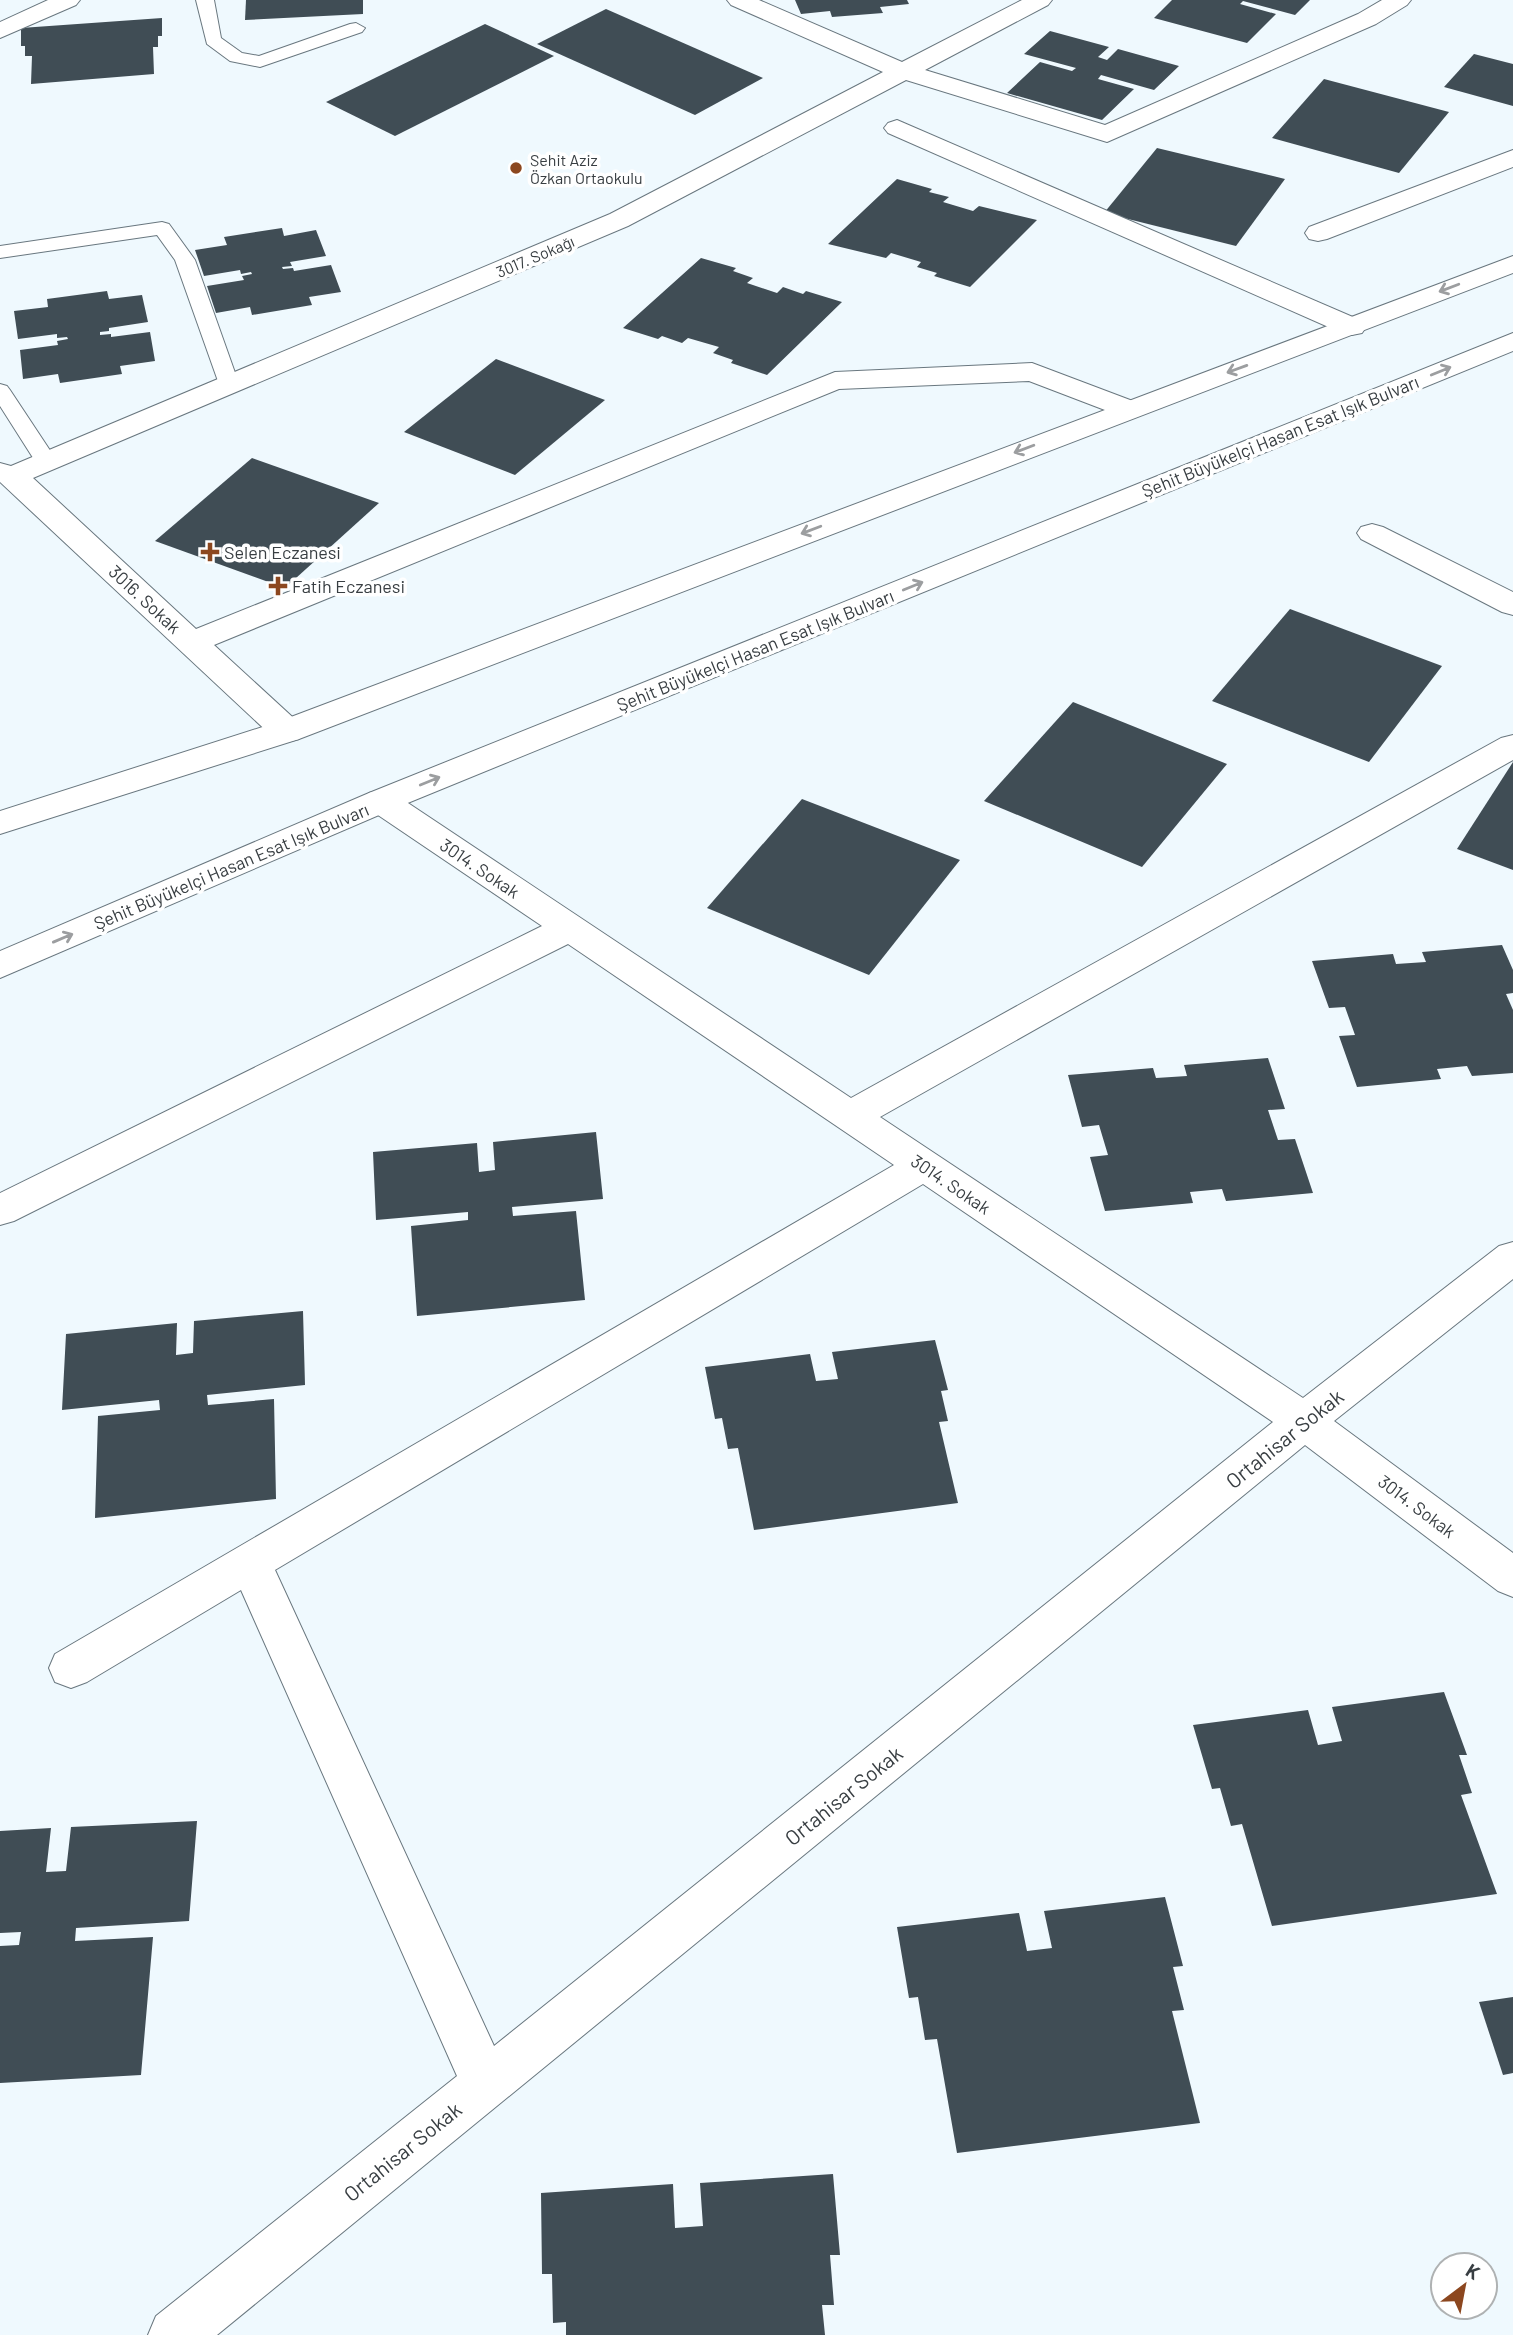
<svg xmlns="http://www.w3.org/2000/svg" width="1513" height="2335" viewBox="0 0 1513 2335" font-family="Barlow,sans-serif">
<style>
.building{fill:#404d55}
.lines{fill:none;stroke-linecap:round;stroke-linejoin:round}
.lane-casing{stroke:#69777f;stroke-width:2}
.street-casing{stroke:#69777f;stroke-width:2}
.primary-casing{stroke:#69777f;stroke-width:2}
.lane{fill:#fff;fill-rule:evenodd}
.street{fill:#fff;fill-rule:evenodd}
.primary{fill:#fff;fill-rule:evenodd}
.oneway{stroke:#9c9ea0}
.poi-dot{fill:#8c471f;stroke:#fff;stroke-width:2.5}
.labels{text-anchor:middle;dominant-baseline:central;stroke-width:7;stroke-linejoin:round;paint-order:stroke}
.far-poi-label{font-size:16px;fill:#383e42;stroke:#fff;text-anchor:start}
.far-street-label{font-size:16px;fill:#383e42;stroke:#fff}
.street-label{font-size:18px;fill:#383e42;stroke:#fff}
.poi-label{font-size:18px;fill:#383e42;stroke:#fff;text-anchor:start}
.near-street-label{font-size:21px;fill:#383e42;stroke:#fff}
</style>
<rect width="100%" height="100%" fill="#eff9fe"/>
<g class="building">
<path d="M246,0H363V14L245,20Z"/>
<path d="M795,0H907L909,4L880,7L883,13L832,17L830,11L801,14Z"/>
<path d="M1172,0H1310L1295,15L1243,1L1240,4L1276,14L1247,43L1154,18Z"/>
<path d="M606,9L763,78L695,115L537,44Z"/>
<path d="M162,18V36H158V47H153L154,74L31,84L32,56H25V46H21V28Z"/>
<path d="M485,24L554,56L395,136L326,102Z"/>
<path d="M1050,31L1109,47L1098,57L1107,60L1118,49L1179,66L1154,90L1101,75L1098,79L1134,89L1102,120L1007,93L1040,62L1072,71L1076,68L1024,54Z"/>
<path d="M1474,54L1513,64V106L1444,87Z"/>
<path d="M1324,79L1449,112L1399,173L1272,138Z"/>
<path d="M1157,148L1285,179L1236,246L1104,213Z"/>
<path d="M897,179L932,189L929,192L949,197L943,202L973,211L979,206L1037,220L970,287L934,276L937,273L917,267L921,262L891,253L886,258L828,244Z"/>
<path d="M282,228L284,236L316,230L326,256L290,262L292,266L282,267L283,269L293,268L294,271L331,265L341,292L309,297L312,305L252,315L250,307L216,313L207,286L244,280L242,276L252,274L251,272L241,274L240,270L204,276L195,250L227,245L224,237Z"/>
<path d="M701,258L736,268L733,271L753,278L747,283L777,293L783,287L803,294L806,291L842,302L767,375L731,363L733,360L713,353L719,347L688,338L682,343L662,336L658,339L623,328Z"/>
<path d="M107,291L109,299L142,295L148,322L109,328V331L100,332V335L111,334V337L150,332L155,361L120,366L122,374L60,383L58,374L23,379L20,350L58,345L57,341L68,339L67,337L57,338V334L18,339L14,311L48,307L47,299Z"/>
<path d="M496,359L605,400L515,475L404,432Z"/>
<path d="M252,458L379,503L285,588L155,541Z"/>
<path d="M1290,609L1442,666L1369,762L1212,701Z"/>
<path d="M1073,702L1227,764L1142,867L984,801Z"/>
<path d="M1513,762V870L1457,849Z"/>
<path d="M802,799L960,860L869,975L707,908Z"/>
<path d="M1502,945L1513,970V993L1506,994L1513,1010V1073L1472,1076L1467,1066L1437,1069L1441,1079L1357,1087L1339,1036L1355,1035L1345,1007L1329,1008L1312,961L1393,954L1396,964L1426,962L1422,952Z"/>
<path d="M1268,1058L1285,1109L1268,1110L1278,1140L1295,1139L1313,1193L1226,1201L1222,1189L1190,1192L1193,1203L1105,1211L1090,1157L1108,1155L1099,1125L1082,1127L1068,1075L1153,1068L1156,1078L1187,1076L1184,1065Z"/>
<path d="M596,1132L603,1199L512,1207L513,1216L576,1211L585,1300L417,1316L411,1226L468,1220V1212L376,1220L373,1152L477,1143L479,1172L495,1170L493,1142Z"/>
<path d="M303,1311L305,1385L207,1395L208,1405L274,1399L276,1499L95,1518L98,1416L160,1410L159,1400L62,1410L66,1334L177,1323L176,1355L193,1353L194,1321Z"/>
<path d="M935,1340L948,1390L941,1391L948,1421L939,1422L958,1503L754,1530L738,1448L728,1449L722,1418L715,1419L705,1367L810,1354L816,1381L838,1379L832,1352Z"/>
<path d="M1444,1692L1467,1755H1459L1472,1793L1461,1795L1497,1894L1272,1926L1242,1824L1231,1826L1220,1788L1212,1789L1193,1725L1308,1710L1318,1745L1342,1741L1332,1707Z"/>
<path d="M197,1821L189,1921L76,1928L75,1941L153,1937L141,2075L0,2083V1946L19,1945L21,1932L0,1933V1831L51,1828L46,1872L66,1871L71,1827Z"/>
<path d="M1165,1897L1183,1966L1173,1967L1184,2010L1172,2011L1200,2123L957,2153L937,2039L925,2040L918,1997L909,1998L897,1927L1019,1913L1027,1951L1052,1948L1044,1911Z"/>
<path d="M1513,1997V2073L1503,2075L1479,2002Z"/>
<path d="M833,2174L840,2255H830L834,2305H822L825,2335H566V2322L553,2323L552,2274H542L541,2193L673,2184L675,2228L703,2226L700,2183Z"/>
</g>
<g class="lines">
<defs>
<g id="lane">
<path d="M196,0H214L221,38L242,53L259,56L350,24L356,23L365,28L362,32L260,67L230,61L207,44Z"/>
<path d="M162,222L169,224L195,260L239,384L236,388H222L219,384L175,260L157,235L0,258V246Z"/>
<path d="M0,384L7,386L10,390L57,461L54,466H38L35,461L0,406Z"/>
</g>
<g id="street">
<path d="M48,0H80L76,5L0,38V22Z"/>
<path d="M727,0H759L902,62L1022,0H1052L1048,5L925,70L1105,125L1358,14L1382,0H1411L1407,5L1376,24L1107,142L906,80L628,226L33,478L196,629L835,372L1032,363L1138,403L1143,409L1138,415L1128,418L1118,415L1029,381L839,389L214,645L299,723L304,731L299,739L287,742L275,739L0,482V463L11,466L610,214L883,72L731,5Z"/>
<path d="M897,120L1362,321L1366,327L1362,333L1352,335L1342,333L888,133L884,128L888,123Z"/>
<path d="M1513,150V167L1327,239L1318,241L1309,239L1305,233L1309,227Z"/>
<path d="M1372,524L1383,527L1513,592V615L1502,612L1361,539L1357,533L1361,527Z"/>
<path d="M1513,735V760L880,1117L1303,1398L1499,1246L1513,1242V1279L1334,1421L1513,1553V1597L1498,1591L1305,1445L217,2335H148L156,2316L457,2076L241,1590L87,1682L71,1688L55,1682L49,1668L55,1654L894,1165L568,944L14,1221L0,1225V1193L542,926L369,809L364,801L369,793L381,790L393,793L851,1098L1501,738ZM923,1184L1273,1422L494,2046L275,1570Z"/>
</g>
<g id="primary">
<path d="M1513,256V273L299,739L0,834V811L275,723Z"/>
<path d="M1513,333V351L393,809L0,978V951L369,793Z"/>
</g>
</defs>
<use href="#lane" class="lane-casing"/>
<use href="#street" class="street-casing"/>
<use href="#primary" class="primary-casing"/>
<use href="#lane" class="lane"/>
<use href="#street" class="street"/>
<use href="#primary" class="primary"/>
</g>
<defs><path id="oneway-shaft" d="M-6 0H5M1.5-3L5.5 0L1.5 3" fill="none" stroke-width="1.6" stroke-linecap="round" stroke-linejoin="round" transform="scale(1.75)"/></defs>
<g class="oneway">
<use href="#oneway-shaft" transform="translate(1449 288) rotate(159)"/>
<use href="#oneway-shaft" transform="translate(1237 369) rotate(160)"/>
<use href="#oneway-shaft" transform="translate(1441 371) rotate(-22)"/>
<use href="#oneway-shaft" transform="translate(1024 449) rotate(159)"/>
<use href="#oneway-shaft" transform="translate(811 530) rotate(159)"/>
<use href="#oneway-shaft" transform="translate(913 586) rotate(-22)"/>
<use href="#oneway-shaft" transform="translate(430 781) rotate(-22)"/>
<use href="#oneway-shaft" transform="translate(63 938) rotate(-23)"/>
</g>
<g class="poi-dot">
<circle cx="516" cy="168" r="7"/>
<path d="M206.5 541.5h7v7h7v7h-7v7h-7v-7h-7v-7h7z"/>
<path d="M274.5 575.5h7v7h7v7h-7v7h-7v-7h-7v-7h7z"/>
</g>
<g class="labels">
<g class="far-poi-label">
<text x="530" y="159">Şehit Aziz<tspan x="530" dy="18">Özkan Ortaokulu</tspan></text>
</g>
<g class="far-street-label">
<text transform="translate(535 256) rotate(-23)">3017. Sokağı</text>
</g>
<g class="street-label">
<text transform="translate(1280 436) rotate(-22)">Şehit Büyükelçi Hasan Esat Işık Bulvarı</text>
<text transform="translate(145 599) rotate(43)">3016. Sokak</text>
<text transform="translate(755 650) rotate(-22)">Şehit Büyükelçi Hasan Esat Işık Bulvarı</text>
<text transform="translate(231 866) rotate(-23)">Şehit Büyükelçi Hasan Esat Işık Bulvarı</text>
<text transform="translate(480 868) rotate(34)">3014. Sokak</text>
<text transform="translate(951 1184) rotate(34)">3014. Sokak</text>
<text transform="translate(1417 1506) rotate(37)">3014. Sokak</text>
</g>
<g class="poi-label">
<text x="224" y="552">Selen Eczanesi</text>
<text x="292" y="586">Fatih Eczanesi</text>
</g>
<g class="near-street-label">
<text transform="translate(1284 1438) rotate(-39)">Ortahisar Sokak</text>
<text transform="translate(843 1795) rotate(-39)">Ortahisar Sokak</text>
<text transform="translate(402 2151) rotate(-39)">Ortahisar Sokak</text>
</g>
</g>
<g transform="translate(1464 2286) rotate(32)"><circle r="33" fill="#ffffff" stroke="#afb2b3" stroke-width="2"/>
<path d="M0-5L12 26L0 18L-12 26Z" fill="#8c471f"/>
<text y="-10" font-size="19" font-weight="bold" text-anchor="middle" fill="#383e42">K</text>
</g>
</svg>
